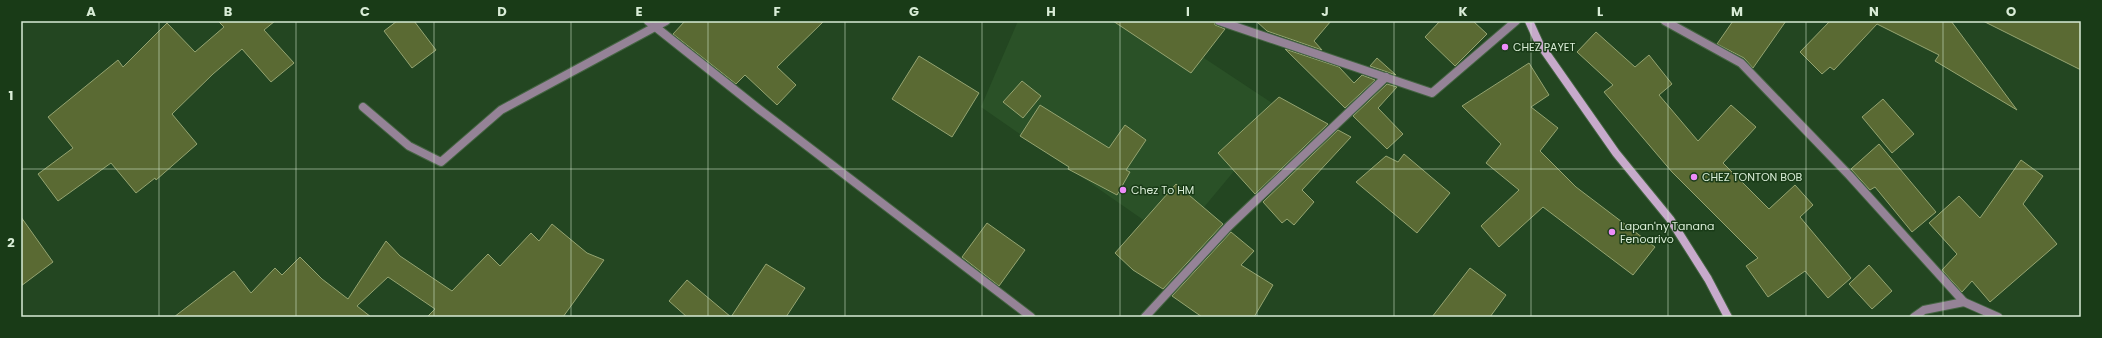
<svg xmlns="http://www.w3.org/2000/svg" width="2102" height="338" viewBox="0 0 2102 338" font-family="Poppins,sans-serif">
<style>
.built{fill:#2a5127}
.building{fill:#5a6a33;stroke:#94a471}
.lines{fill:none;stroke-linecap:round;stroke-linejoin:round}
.minor-casing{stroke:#446442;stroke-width:10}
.tertiary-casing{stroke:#446442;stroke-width:10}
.secondary-casing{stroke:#446442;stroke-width:10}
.minor{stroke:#958397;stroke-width:8}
.tertiary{stroke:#958397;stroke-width:8}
.secondary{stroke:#c7aacb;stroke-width:8}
.grid{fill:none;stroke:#d8ecd6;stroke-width:1;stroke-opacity:0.55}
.poi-dot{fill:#ed8cfa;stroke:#193b17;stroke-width:1.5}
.labels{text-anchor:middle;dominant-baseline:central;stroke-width:3;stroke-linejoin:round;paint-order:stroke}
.poi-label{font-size:11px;fill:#d8ecd6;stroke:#193b17;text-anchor:start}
.neatline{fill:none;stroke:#d8ecd6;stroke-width:1.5}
.grid-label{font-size:13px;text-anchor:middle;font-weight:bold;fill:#d8ecd6}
</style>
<rect width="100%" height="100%" fill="#234621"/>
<path class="built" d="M1018,21H1148L1284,111L1175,242L981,107Z"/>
<g class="building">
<path d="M218,21H275L264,30L294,63L271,82L242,49L213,74L172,114L197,144L156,180L155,178L136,193L111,163L58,201L38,174L73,148L48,117L118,60L123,67L167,23L195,52L224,27Z"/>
<path d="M397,21H414L436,50L412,68L384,31Z"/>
<path d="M685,21H824L777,67L796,85L777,105L745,75L736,84L673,34Z"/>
<path d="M1113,21H1214L1215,25L1225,29L1191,73Z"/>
<path d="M1256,21H1331L1314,41L1322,50L1267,31Z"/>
<path d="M1440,21H1473L1487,34L1455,66L1425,37Z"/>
<path d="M1733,21H1786L1753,68L1744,58L1717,44Z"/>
<path d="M1830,21H1951L2017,110L1935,61L1939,55L1877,24L1834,70L1830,67L1822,74L1800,52Z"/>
<path d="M1983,21H2081V70Z"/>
<path d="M1596,32L1635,67L1649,55L1672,84L1659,95L1698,141L1731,105L1756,127L1723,163L1769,209L1795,185L1813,205L1800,217L1851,278L1828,298L1805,271L1768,297L1746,266L1758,258L1672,172L1604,92L1613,85L1577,52Z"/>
<path d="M1285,49L1339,67L1354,83L1362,75L1375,80L1345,108Z"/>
<path d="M919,56L979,93L952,137L892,99Z"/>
<path d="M1377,58L1396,75L1370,66Z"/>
<path d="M1529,63L1549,95L1531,107L1558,128L1540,151L1576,187L1655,247L1633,275L1543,207L1499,247L1481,226L1519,190L1486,163L1501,144L1462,106Z"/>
<path d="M1022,81L1041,96L1023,118L1003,102Z"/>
<path d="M1387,84L1397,87L1378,108L1403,134L1387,149L1353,116Z"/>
<path d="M1279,97L1328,124L1255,194L1218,153Z"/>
<path d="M1883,99L1914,134L1892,153L1862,117Z"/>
<path d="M1040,105L1109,148L1125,125L1146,140L1126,170L1130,172L1117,195L1068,169L1069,167L1020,136Z"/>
<path d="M1338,130L1351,137L1302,190L1314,202L1294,225L1287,219L1282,223L1263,202Z"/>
<path d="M1879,144L1936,212L1912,232L1875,187L1870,190L1851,169Z"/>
<path d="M1404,154L1450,193L1417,233L1356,182L1386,156L1398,162Z"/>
<path d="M2021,160L2043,176L2023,204L2057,244L1990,302L1972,281L1962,292L1942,270L1957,254L1929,223L1959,196L1980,218Z"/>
<path d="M1176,184L1223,224L1163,289L1133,270L1115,253Z"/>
<path d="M21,217L53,262L21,286Z"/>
<path d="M987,223L1025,250L999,286L962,257Z"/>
<path d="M552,224L587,253L604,260L563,317H427L435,309L388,277L357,306L371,317H174L234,271L251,293L275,268L282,275L300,257L322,279L348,299L386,241L400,256L452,291L488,254L500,266L531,233L539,241Z"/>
<path d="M1231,232L1254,251L1241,265L1273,285L1254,317H1202L1172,296Z"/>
<path d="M766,264L805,288L786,317H731Z"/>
<path d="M1869,265L1892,291L1872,309L1849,284Z"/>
<path d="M1470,268L1506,295L1490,317H1432Z"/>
<path d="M687,280L731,317H687L669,301Z"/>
</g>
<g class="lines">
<defs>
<g id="minor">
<path d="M648,21L760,110L1031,317"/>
<path d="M1219,21L1432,93L1516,21"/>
<path d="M363,107L409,146L441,162L501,110L666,21"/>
<path d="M1145,317L1229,226L1386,77"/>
</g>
<g id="tertiary">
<path d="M1665,21L1741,63L1849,175L1964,302L1998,317"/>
<path d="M1914,317L1924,310L1964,302"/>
</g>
<path id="secondary" d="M1529,21L1539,43L1616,153L1670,219L1708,279L1728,317"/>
</defs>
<use href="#minor" class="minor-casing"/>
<use href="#tertiary" class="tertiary-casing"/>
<use href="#secondary" class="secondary-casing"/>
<use href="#minor" class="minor"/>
<use href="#tertiary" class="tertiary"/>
<use href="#secondary" class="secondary"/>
</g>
<path class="grid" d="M159,21V317M296,21V317M434,21V317M571,21V317M708,21V317M845,21V317M982,21V317M1120,21V317M1257,21V317M1394,21V317M1531,21V317M1668,21V317M1806,21V317M1943,21V317M21,169H2081"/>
<g class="poi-dot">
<circle cx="1505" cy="47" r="4"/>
<circle cx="1694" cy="177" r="4"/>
<circle cx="1123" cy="190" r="4"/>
<circle cx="1612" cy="232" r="4"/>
</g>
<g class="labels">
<g class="poi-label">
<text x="1513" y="47">CHEZ PAYET</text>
<text x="1702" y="177">CHEZ TONTON BOB</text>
<text x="1131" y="190">Chez To HM</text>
<text x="1620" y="226">Lapan'ny Tanana<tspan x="1620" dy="13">Fenoarivo</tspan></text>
</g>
</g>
<rect width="2102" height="338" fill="none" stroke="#193b17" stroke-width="44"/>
<rect x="22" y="22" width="2058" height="294" class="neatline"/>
<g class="grid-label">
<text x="91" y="16">A</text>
<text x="228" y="16">B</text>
<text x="365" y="16">C</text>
<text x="502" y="16">D</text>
<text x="639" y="16">E</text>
<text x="777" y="16">F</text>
<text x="914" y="16">G</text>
<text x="1051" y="16">H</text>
<text x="1188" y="16">I</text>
<text x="1325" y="16">J</text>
<text x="1463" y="16">K</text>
<text x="1600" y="16">L</text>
<text x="1737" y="16">M</text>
<text x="1874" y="16">N</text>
<text x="2011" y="16">O</text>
<text x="11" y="100">1</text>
<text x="11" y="247">2</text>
</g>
</svg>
